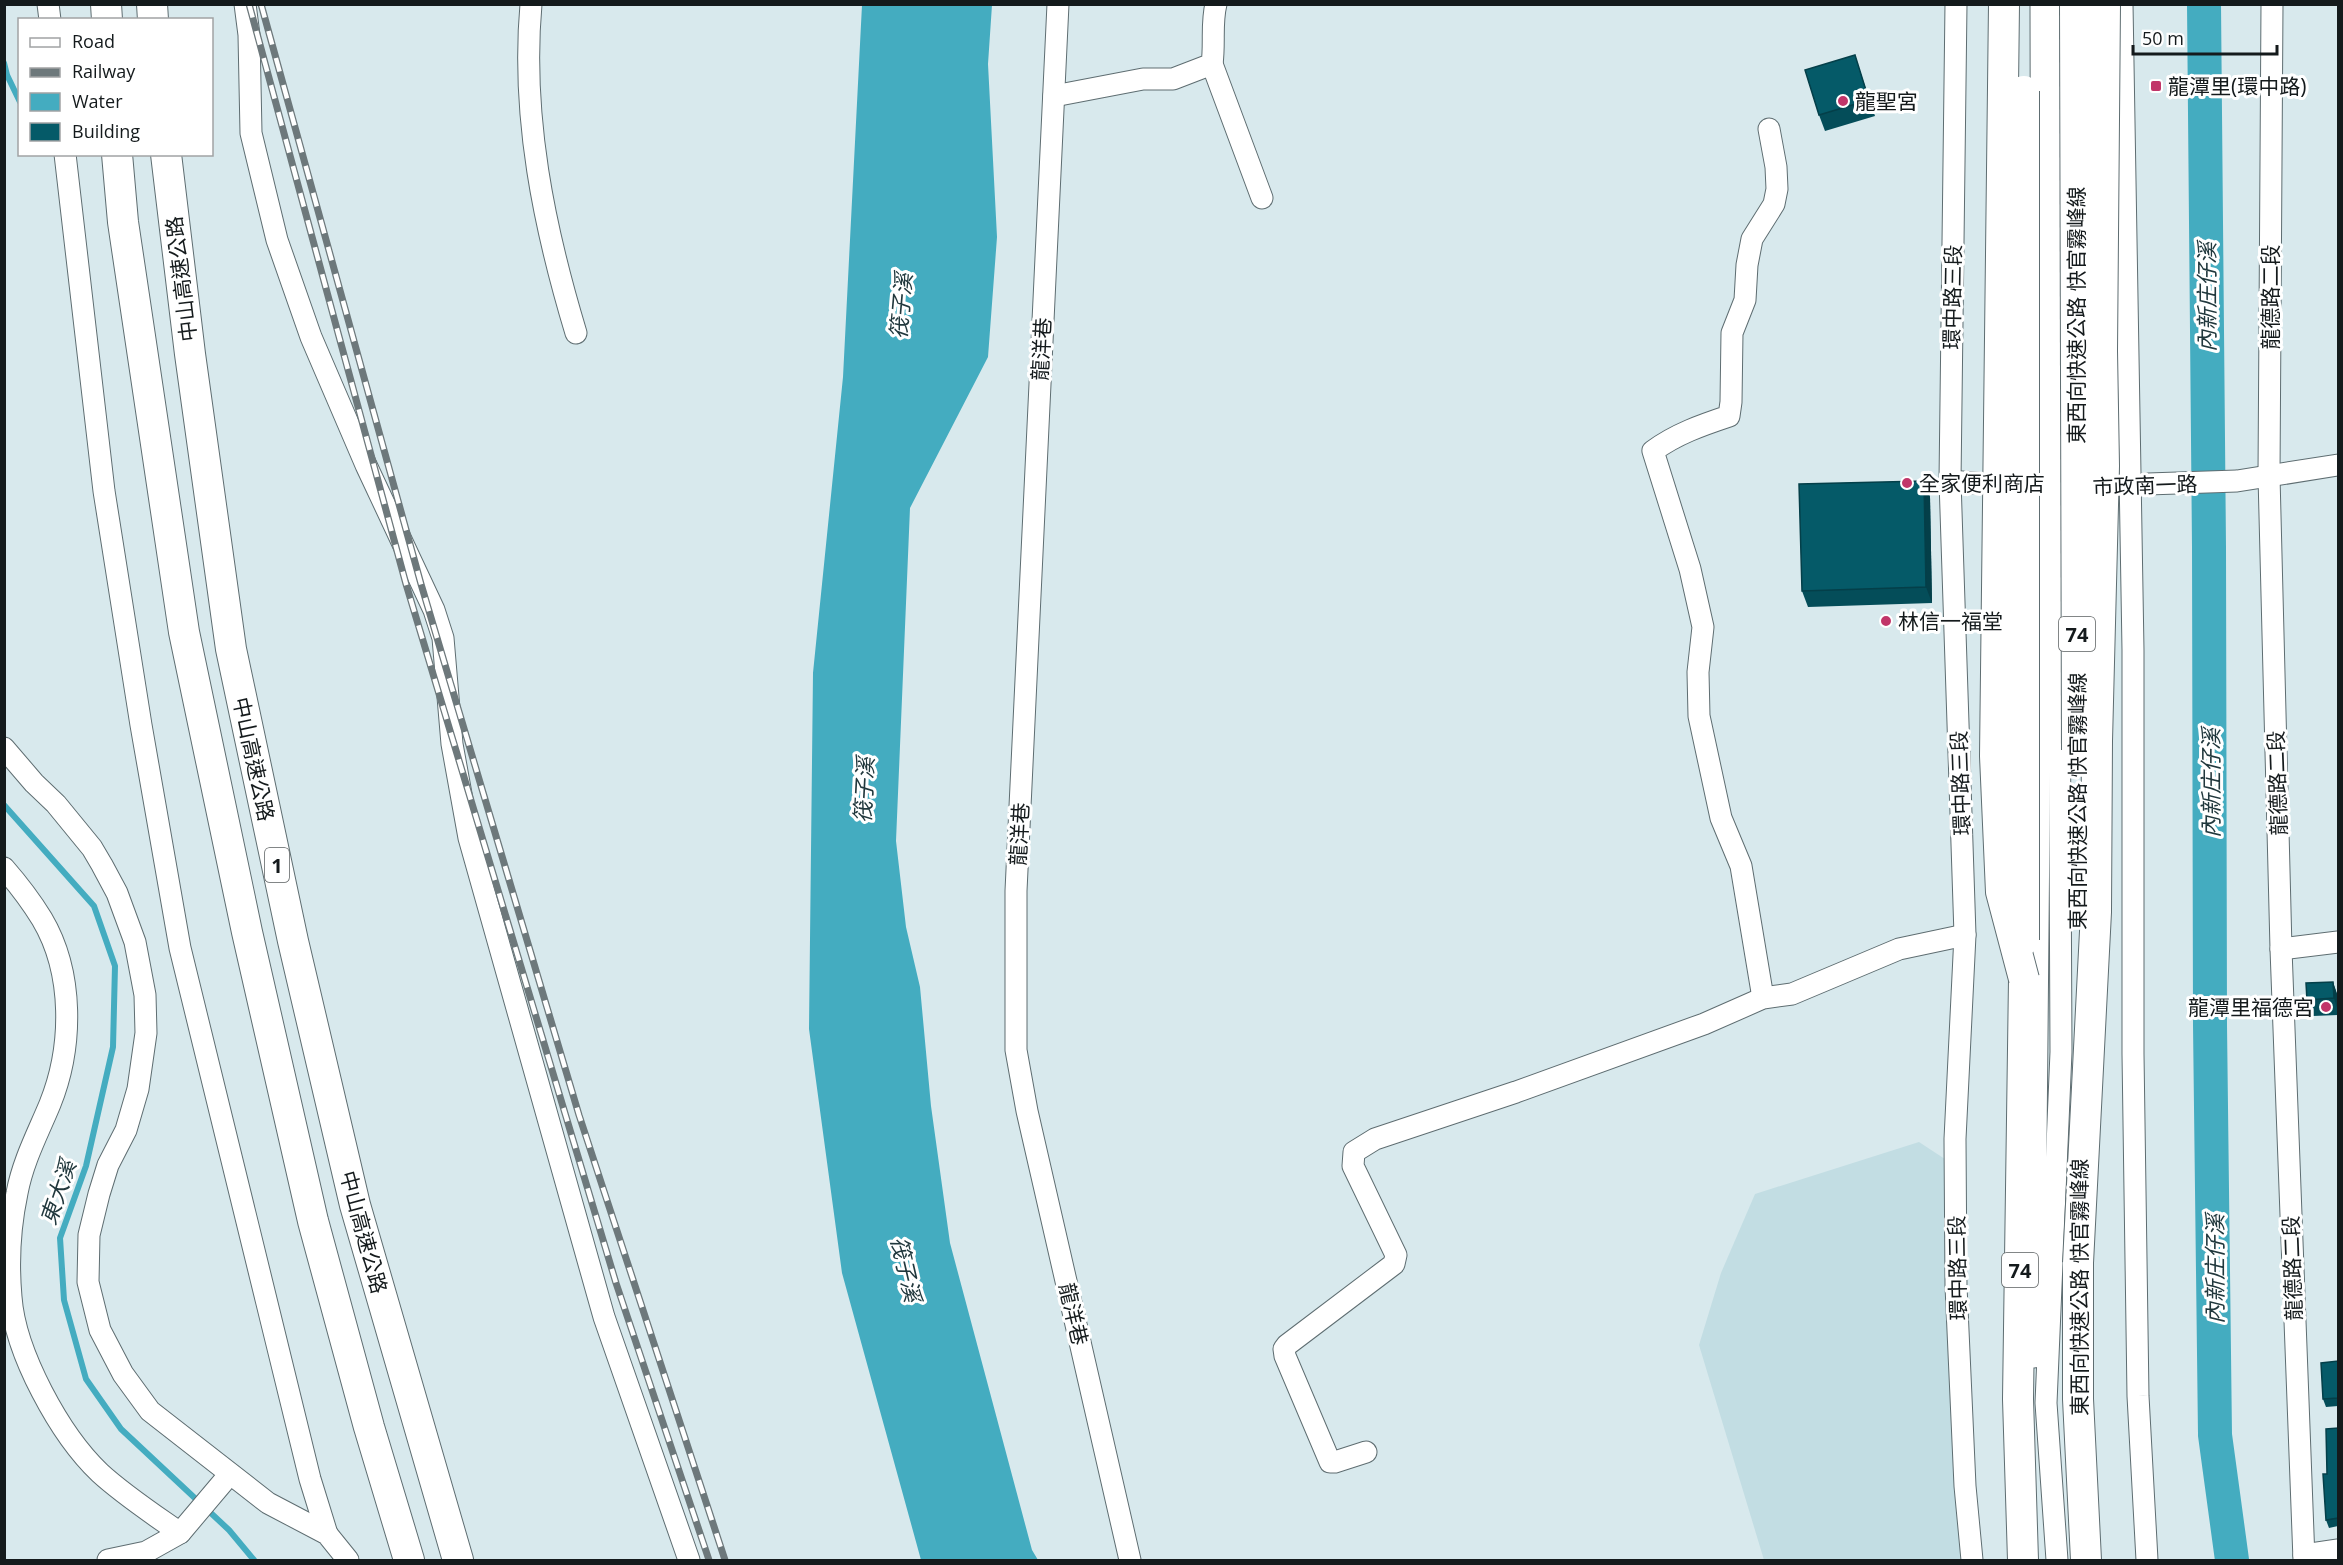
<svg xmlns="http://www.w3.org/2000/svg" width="2343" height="1565" viewBox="0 0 2343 1565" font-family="'Open Sans','Noto Sans TC',sans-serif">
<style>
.built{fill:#c2dde3}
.water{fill:#44acc0}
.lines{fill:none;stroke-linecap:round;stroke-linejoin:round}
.stream{stroke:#44acc0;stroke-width:6}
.river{stroke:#44acc0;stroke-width:34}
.minor-casing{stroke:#5e6d71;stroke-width:23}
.highway-casing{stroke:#5e6d71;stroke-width:32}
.minor{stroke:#fff;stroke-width:21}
.highway{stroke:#fff;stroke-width:30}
.rail-casing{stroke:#6d787b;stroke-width:7}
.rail{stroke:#fff;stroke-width:4.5;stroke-dasharray:14;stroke-linecap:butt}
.highway-bridge-casing{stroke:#5e6d71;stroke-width:32;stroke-linecap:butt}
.highway-bridge{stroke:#fff;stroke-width:30}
.wall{fill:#044d59}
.shaded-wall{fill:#043f49}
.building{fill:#055a68;stroke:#043f49;stroke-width:1.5}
.poi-dot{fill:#c13569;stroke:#fff;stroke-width:2}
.labels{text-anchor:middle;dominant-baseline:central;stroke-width:6;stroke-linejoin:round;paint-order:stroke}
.shield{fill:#fff;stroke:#5a5f60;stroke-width:1.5}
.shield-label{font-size:20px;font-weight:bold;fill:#141a1c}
.poi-label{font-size:21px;fill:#141a1c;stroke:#fff;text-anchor:start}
.street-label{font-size:21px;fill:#141a1c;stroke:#fff}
.water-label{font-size:22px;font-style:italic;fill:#21383d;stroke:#fff}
</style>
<rect width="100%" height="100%" fill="#d8e9ed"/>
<path class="built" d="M1919,1142L1954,1165L1967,1560H1764L1699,1345L1721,1273L1755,1194Z"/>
<path class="water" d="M862,5H992L988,64L997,237L988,357L910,508L896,841L906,927L920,987L931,1106L950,1243L1032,1550L1038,1560H921L842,1273L809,1029L813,673L843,377Z"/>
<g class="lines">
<g class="stream">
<path d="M4,63L7,75L20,102"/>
<path d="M4,805L94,906L115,966L113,1047L86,1166L60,1238L64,1300L86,1379L121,1429L229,1530L254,1560"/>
</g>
<path class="river" d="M2204,4L2209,547L2210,1025L2215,1435L2232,1560"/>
<defs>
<g id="minor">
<path d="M48,4L50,20"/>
<path d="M245,4L249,35L251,133L277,240L311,337L366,465L434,610L443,638L452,744L469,838L604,1317L689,1560"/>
<path d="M531,4C521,116 544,227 576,333"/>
<path d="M1058,4L1016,891V1050L1027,1111L1130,1560"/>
<path d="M1956,4L1950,481L1965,935L1955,1139L1956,1286L1965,1486L1972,1560"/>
<path d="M2056,4L2061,1052L2046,1403L2057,1560"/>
<path d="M2122,4L2133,650V1054L2138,1396L2147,1560"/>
<path d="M2272,4L2269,476L2281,949L2304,1560"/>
<path d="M1212,64L1262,198"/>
<path d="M1054,96L1143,79H1173L1212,64C1215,44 1211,24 1216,4"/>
<path d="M65,154L104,491L141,725L180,948L310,1479L327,1534"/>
<path d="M1950,481L2012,486"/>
<path d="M2118,485L2237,481L2338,465"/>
<path d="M4,748L34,783L56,804L92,848L102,865L117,893L135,942L145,995L146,1033L138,1089L126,1130L108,1165L99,1194L89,1235L88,1282L100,1330L123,1374L150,1411L268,1503L327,1534L348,1560"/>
<path d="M4,868C18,884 31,901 42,919C74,973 73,1047 50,1104C38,1133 23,1161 17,1193C10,1226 8,1263 11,1297C15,1353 60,1435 100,1473C124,1495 153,1514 180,1533"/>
<path d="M2281,949L2338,942"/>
<path d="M1763,998L1741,866L1721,818L1699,716L1698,672L1703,627L1690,569L1653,451C1676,434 1702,425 1729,416L1731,402L1732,333L1745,300L1747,265L1752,239L1774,204L1777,189L1776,167L1769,129"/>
<path d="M2034,1357L2042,502L2041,4"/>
<path d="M1366,1452L1335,1462H1330L1285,1356L1284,1349L1287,1345L1394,1264L1396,1255L1353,1166L1354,1152L1375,1139L1516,1092L1704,1024L1763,998L1792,994L1899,949L1965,935"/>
<path d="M2304,1555L2338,1550"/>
<path d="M108,1560L146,1552L180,1533L229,1475"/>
</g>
<g id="highway">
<path d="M106,4L107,20"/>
<path d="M152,4L153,20"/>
<path d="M117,154L123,222L184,632L247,932L313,1221L369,1427L409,1560"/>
<path d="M166,154L190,354L231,649L293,941L355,1205L458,1560"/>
<path d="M2078,1263V1399L2086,1560"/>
<path d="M2023,1560L2018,1399L2024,979"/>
</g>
</defs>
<use href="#minor" class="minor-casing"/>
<use href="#highway" class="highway-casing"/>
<use href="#minor" class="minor"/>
<use href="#highway" class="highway"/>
<defs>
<g id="rail">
<path d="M249,4L406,584L616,1283L709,1560"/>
<path d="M261,4L421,584L579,1115L725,1560"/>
</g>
</defs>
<use href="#rail" class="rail-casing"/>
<use href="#rail" class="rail"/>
<defs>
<g id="highway-bridge">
<path d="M2004,4L1995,756L2001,892L2024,979"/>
<path d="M2075,4L2077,750"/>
<path d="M2024,91V940"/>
<path d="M2078,1263L2096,912L2097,741L2104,466L2102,351L2105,4"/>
</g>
</defs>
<use href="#highway-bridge" class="highway-bridge-casing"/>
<use href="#highway-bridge" class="highway-bridge"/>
</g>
<g class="wall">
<path d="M1860,71L1875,116L1825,131L1819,115Z"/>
<path d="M1924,481L1930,497L1932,603L1808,607L1802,591Z"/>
<path d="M2333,982L2338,997V1015L2313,1016L2307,1000Z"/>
<path d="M2338,1361V1406L2326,1407L2323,1399Z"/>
<path d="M2338,1428V1526L2329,1528L2326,1520L2327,1474Z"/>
</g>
<g class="shaded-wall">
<path d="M1924,481L1930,497L1932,603L1926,587Z"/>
<path d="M2333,982L2338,997V1011L2334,998Z"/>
</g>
<g class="building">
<path d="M1855,55L1869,100L1819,115L1805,70Z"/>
<path d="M1924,481L1926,587L1802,591L1799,484Z"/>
<path d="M2333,982L2334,998L2307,1000L2306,983Z"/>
<path d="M2338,1361V1398L2323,1399L2321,1363Z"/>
<path d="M2338,1428V1518L2326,1520L2323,1474H2327L2326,1429Z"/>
</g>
<g class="poi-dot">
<rect x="2150" y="80" width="12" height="12" rx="3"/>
<circle cx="1843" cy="101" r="6"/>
<circle cx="1907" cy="483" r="6"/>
<circle cx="1886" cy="621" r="6"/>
<circle cx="2326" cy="1007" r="6"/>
</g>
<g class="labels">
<g class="shield">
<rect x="2059" y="617" width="36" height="34" rx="4.5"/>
<rect x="265" y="848" width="24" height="34" rx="4.5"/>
<rect x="2002" y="1253" width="36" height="34" rx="4.5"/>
</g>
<g class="shield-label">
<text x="2077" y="634">74</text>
<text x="277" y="865">1</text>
<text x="2020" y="1270">74</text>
</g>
<g class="poi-label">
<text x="2168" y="86">龍潭里(環中路)</text>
<text x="1855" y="101">龍聖宮</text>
<text x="1919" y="483">全家便利商店</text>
<text x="1898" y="621">林信一福堂</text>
<text x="2314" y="1007" text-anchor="end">龍潭里福德宮</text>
</g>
<g class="street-label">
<text transform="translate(181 279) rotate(-97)">中山高速公路</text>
<text transform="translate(1952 297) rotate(-89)">環中路三段</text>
<text transform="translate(2270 297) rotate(-90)">龍德路二段</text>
<text transform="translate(2076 315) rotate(-90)">東西向快速公路 快官霧峰線</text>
<text transform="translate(1041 349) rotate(-87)">龍洋巷</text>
<text transform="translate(2145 485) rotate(-2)">市政南一路</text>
<text transform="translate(254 759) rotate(78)">中山高速公路</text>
<text transform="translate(1960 783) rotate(-92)">環中路三段</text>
<text transform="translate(2277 783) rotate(-92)">龍德路二段</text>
<text transform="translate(2077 801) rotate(-90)">東西向快速公路 快官霧峰線</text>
<text transform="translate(1019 834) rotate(-87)">龍洋巷</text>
<text transform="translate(364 1232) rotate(75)">中山高速公路</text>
<text transform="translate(1957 1268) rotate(-91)">環中路三段</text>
<text transform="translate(2292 1268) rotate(-92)">龍德路二段</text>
<text transform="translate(2079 1287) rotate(-90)">東西向快速公路 快官霧峰線</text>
<text transform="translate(1074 1314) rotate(77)">龍洋巷</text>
</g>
<g class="water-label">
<text transform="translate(2206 297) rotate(-90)">內新庄仔溪</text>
<text transform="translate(900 306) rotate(-85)">筏子溪</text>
<text transform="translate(2210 783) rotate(-90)">內新庄仔溪</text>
<text transform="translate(863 790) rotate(-87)">筏子溪</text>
<text transform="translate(57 1192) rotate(-71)">東大溪</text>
<text transform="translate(907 1269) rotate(77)">筏子溪</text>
<text transform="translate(2214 1269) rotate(-90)">內新庄仔溪</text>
</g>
</g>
<rect width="2343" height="1565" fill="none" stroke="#141a1c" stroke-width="12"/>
<rect x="18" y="18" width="195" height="138" fill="#ffffff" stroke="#a1a3a4" stroke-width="1.5"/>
<rect x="30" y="38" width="30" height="9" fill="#ffffff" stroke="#a1a3a4" stroke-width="1.5"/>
<text x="72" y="48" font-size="18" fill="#141a1c">Road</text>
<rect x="30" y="68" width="30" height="9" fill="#6d787b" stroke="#a1a3a4" stroke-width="1.5"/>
<text x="72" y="78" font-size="18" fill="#141a1c">Railway</text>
<rect x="30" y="93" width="30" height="18" fill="#44acc0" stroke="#a1a3a4" stroke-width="1.5"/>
<text x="72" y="108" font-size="18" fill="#141a1c">Water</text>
<rect x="30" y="123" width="30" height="18" fill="#055a68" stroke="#a1a3a4" stroke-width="1.5"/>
<text x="72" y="138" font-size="18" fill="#141a1c">Building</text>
<path d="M2133 45v9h144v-9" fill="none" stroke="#141a1c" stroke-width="3"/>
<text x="2142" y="45" font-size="18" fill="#141a1c" stroke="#ffffff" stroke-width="4.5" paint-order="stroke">50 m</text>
</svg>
